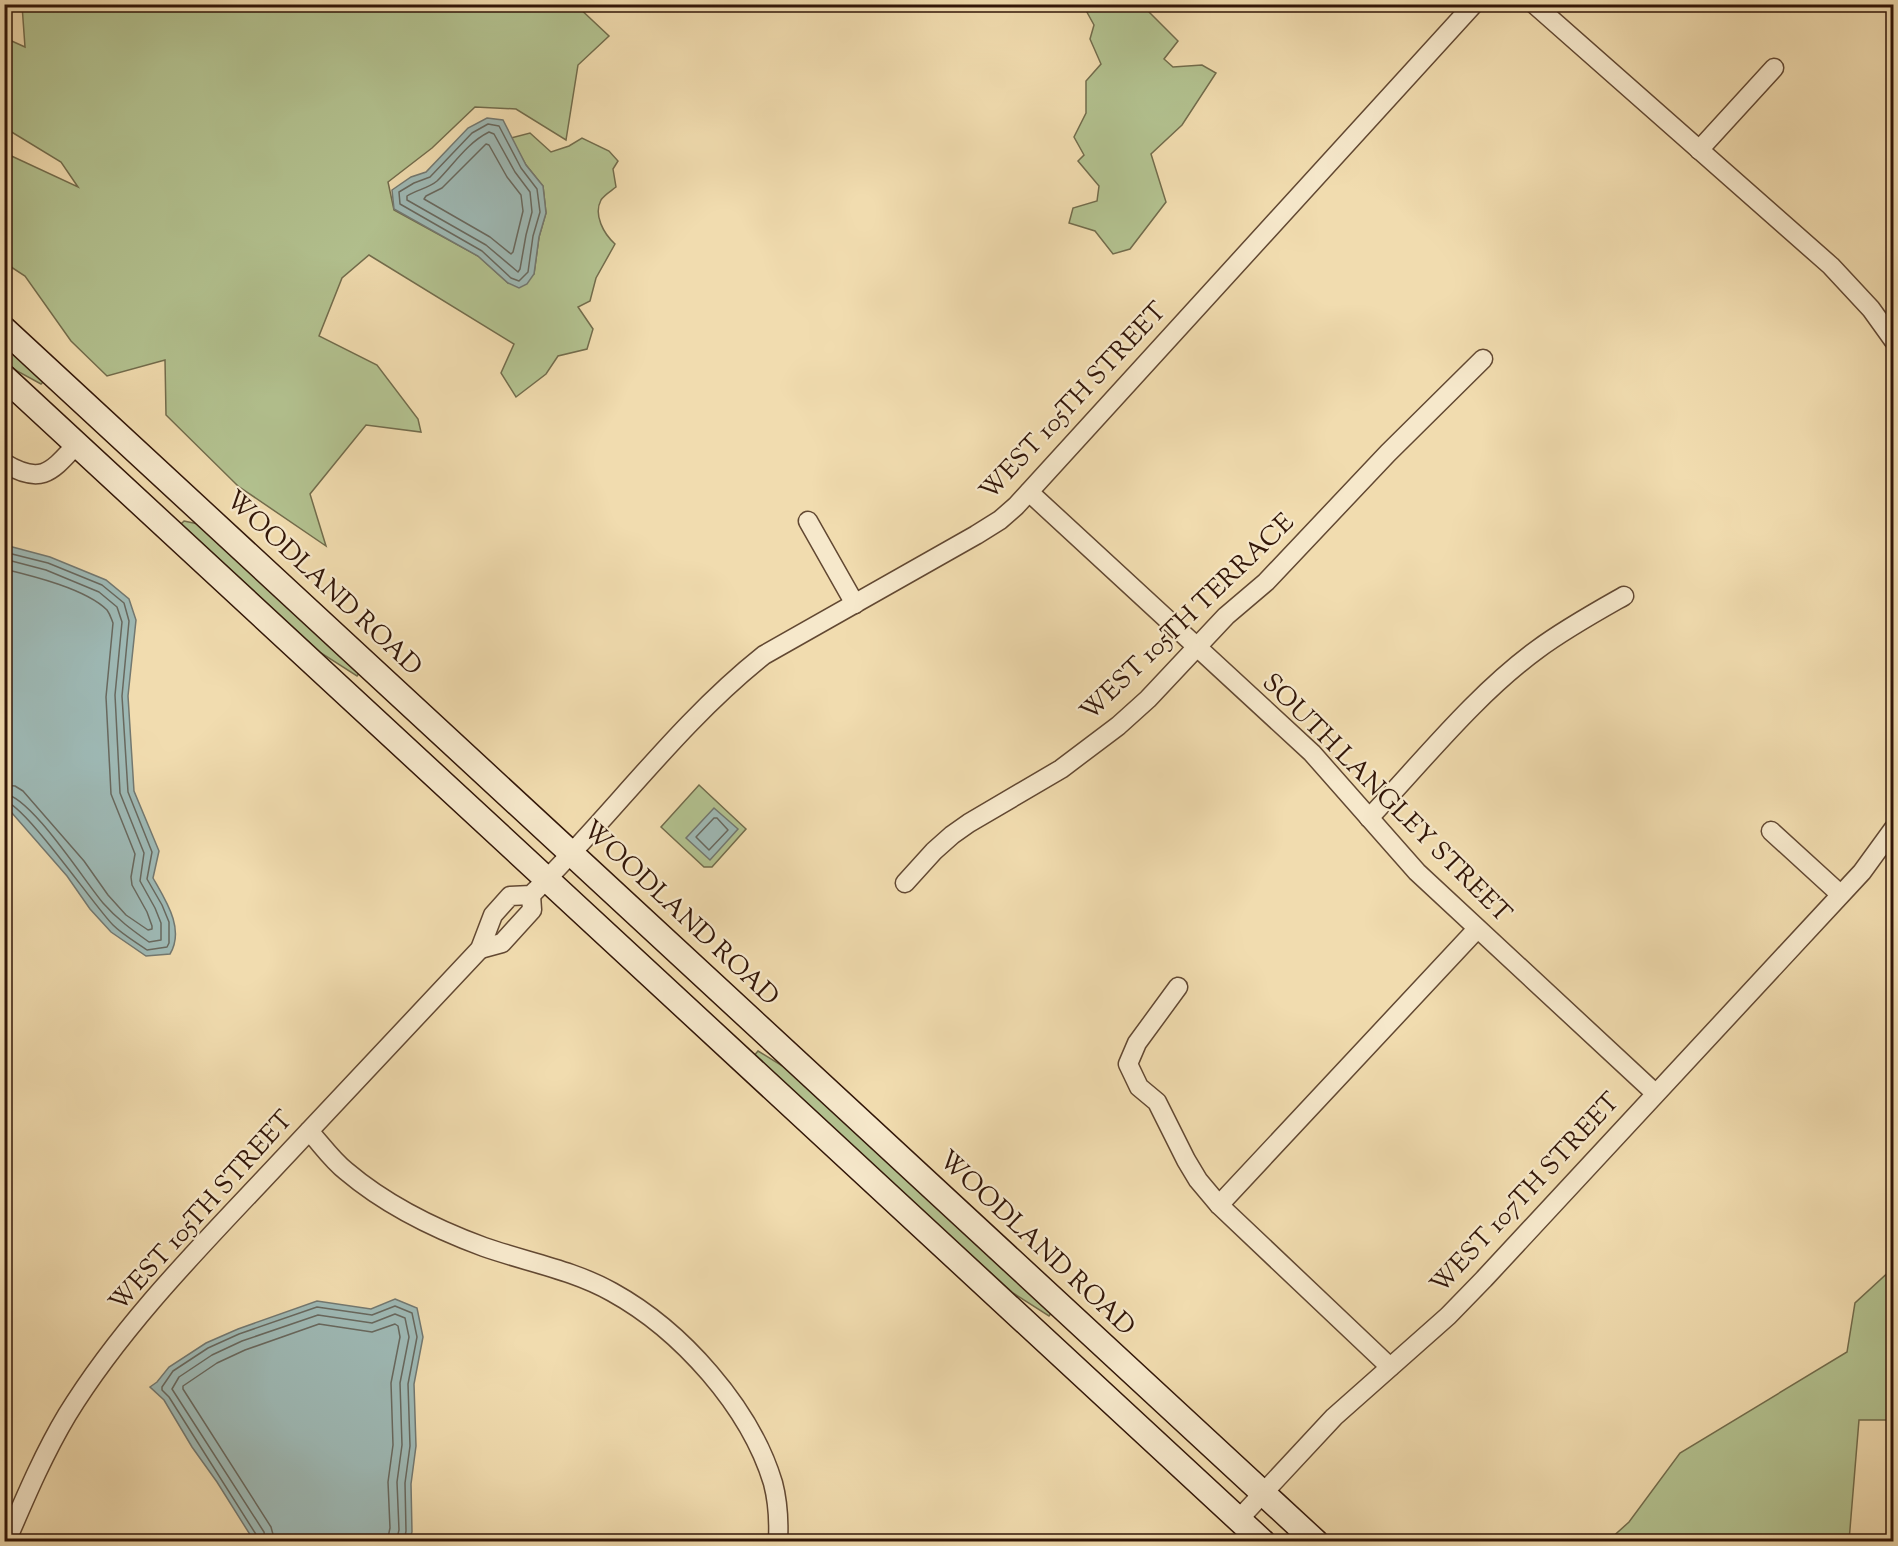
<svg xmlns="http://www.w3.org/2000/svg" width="1898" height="1546" viewBox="0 0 1898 1546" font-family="'Sorts Mill Goudy',serif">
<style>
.green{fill:#b3c290;stroke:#726c4c;stroke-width:1.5}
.water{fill:#9eb9b5;stroke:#737870;stroke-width:1.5}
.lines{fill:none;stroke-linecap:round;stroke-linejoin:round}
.shore{stroke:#68685e;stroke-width:1.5}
.street-casing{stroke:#624832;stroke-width:21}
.secondary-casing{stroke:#321608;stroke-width:27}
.street{stroke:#f6e8cb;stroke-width:18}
.secondary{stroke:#f6e8cb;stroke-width:24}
.labels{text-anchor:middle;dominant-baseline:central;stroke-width:4.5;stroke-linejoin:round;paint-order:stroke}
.street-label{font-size:26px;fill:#321608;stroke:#f6e8cb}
</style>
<rect width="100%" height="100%" fill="#f1dcaf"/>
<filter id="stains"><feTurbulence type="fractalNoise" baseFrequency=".00333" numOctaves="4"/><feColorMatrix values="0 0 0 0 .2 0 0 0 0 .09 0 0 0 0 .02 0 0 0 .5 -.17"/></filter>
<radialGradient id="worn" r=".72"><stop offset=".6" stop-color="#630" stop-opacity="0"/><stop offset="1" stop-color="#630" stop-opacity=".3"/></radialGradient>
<g class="green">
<path d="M22,5H576L609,36L578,65L566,140L516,109L475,107L432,148L388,182L394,210L478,256L508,283L534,274L539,237L546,213L543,186L526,165L511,138L530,133L551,152L569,146L582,138L609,151L618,161L613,169L616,187C611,191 604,195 601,200C593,215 604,234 615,244L596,278L590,301L578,307L593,329L587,349L558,356L546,374L516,397L501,373L514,344L369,255L342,278L319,336L377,365L418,419L421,432L366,425L310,494L326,546L238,486L166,415L165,360L107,376L71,341L25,276L5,263V153L78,187L61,162L5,128V38L25,47Z"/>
<path d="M1083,5H1142L1178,41L1164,59L1173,67L1202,65L1216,73L1182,125L1151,154L1166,202L1130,249L1113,254L1095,231L1069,223L1073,208L1097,201L1099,186L1078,161L1084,155L1074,137L1086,113V81L1101,64L1090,39L1094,25Z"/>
<path d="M4,343L45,380L41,384L17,371L5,361Z"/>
<path d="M184,521L198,524L360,672L357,676L321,653L181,524Z"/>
<path d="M699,785L746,829L712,867H704L661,827Z"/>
<path d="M758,1051L794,1073L1052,1312L1049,1316L1013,1293L753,1057Z"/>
<path d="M1893,1268V1420H1859L1849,1541H1608L1629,1522L1680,1453L1847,1352L1855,1303Z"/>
</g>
<g class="water">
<path d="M487,118L503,120L526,165L543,186L546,213L539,237L534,274L527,284L519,288L508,283L478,256L394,209L392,190L411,177L426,172L468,128Z"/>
<path d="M5,545L50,557L106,580L129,599L136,620L128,696L134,791L159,851L153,878C166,901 185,929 170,954L146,956L111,932L90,909L67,876L5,805Z"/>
<path d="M714,808L738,829L710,860L686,838Z"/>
<path d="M395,1299L417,1308L423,1337L414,1384L416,1446L411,1484L412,1532L409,1541H254L217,1482L192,1447L164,1400L150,1387L157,1382L169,1367L206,1343L238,1329L317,1301L371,1309Z"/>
</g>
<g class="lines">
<g class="shore">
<path d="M488,124L499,126L521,168L537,189L540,212L533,236L528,272L519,281L511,278L482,251L400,204L399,192L414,183L430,177L472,133Z"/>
<path d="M489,132L494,134L515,172L530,192L532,212L526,235L520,269L518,272L486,245L407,200V196C416,190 429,188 437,181C454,164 467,143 489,132Z"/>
<path d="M486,144L489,145L507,177L521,195L523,211L513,252L511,254L490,237L424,199L426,196L442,188Z"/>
<path d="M4,552L48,563L102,585L124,603L129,621L122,696L128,792L152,852L147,879L162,905L169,922V943L167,947L147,950C136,942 123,935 113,925C94,906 24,803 4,801"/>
<path d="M4,559L46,570L99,592L117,607L122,622L115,695L120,793L144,853L140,881L155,908L161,923V940L149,942C132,930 117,919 103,903C85,882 30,795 4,794"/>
<path d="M4,569C33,576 86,589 107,610C110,614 111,618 113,623L106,697L111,794L135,854L131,877L132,885L147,912L152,926V929L148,930L126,915L108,895L84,861L23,791L15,786L4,785"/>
<path d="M714,818H717L728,830L709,850L696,837Z"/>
<path d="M258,1542L257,1536L169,1397L162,1390V1387L173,1371L208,1348L239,1334L317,1307L372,1315L395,1306L412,1313L417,1337L408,1384L410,1446L405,1483L406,1531L404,1542"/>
<path d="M266,1542L264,1532L172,1389L179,1377L212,1355L242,1341L318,1315L372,1323L395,1314L405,1318L409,1337L400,1383L402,1445L397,1482L399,1530L396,1542"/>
<path d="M275,1542L271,1527L183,1389V1386L217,1363L245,1350L319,1324L372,1332L395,1324L398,1326L400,1337L391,1383L393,1445L388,1482L390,1528L387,1542"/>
</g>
<defs>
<g id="street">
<path d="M1534,4L1831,266L1871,309L1894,341"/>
<path d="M1699,150L1774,68"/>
<path d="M4,463C42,486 52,471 77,444"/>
<path d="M1029,492L1312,753L1417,872L1655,1093"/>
<path d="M808,521L855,604"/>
<path d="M1369,818C1422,762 1476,694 1538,649C1565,629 1594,613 1624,596"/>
<path d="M1771,831L1840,894"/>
<path d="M905,883L934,851L952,835L969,823L1061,769L1118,726L1148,699L1226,616L1266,582L1388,453L1483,359"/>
<path d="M480,949L502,943L532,910L531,895"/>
<path d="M1178,987L1137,1043L1128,1064L1139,1087L1157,1102L1186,1160L1198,1180L1219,1205L1390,1367"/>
<path d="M309,1131C321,1144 332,1160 346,1171C386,1205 435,1229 484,1247C527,1262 573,1270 612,1292C681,1330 750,1407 773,1483C778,1502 779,1522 778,1542"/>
<path d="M1219,1205L1477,929"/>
<path d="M1239,1519L1334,1417L1448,1316L1484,1279L1862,872L1894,828"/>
<path d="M6,1542C25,1498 43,1455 67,1415C120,1329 193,1254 262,1181C335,1103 408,1026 480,949L493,915L510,896L531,895C611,817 677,724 764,655L976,535L1000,520L1016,506L1474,4"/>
</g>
<g id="secondary">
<path d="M4,329L1316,1542"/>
<path d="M4,377L1263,1542"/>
</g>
</defs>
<use href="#street" class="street-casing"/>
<use href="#secondary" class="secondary-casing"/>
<use href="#street" class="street"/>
<use href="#secondary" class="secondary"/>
</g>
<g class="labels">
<g class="street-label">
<text transform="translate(1074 402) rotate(-47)">WEST 105TH STREET</text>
<text transform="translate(323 584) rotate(43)">WOODLAND ROAD</text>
<text transform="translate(1188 618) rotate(-44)">WEST 105TH TERRACE</text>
<text transform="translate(1386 799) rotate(45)">SOUTH LANGLEY STREET</text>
<text transform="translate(680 914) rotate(43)">WOODLAND ROAD</text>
<text transform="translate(1526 1194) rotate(-47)">WEST 107TH STREET</text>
<text transform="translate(202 1212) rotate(-48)">WEST 105TH STREET</text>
<text transform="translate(1036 1244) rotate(43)">WOODLAND ROAD</text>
</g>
</g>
<rect width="1898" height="1546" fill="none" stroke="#f1dcaf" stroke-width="24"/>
<rect x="6" y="6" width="1886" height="1534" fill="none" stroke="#321608" stroke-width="3"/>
<rect x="12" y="12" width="1874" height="1522" fill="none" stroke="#321608" stroke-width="1.5"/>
<rect width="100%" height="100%" filter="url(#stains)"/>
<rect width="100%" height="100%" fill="url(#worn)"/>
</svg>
